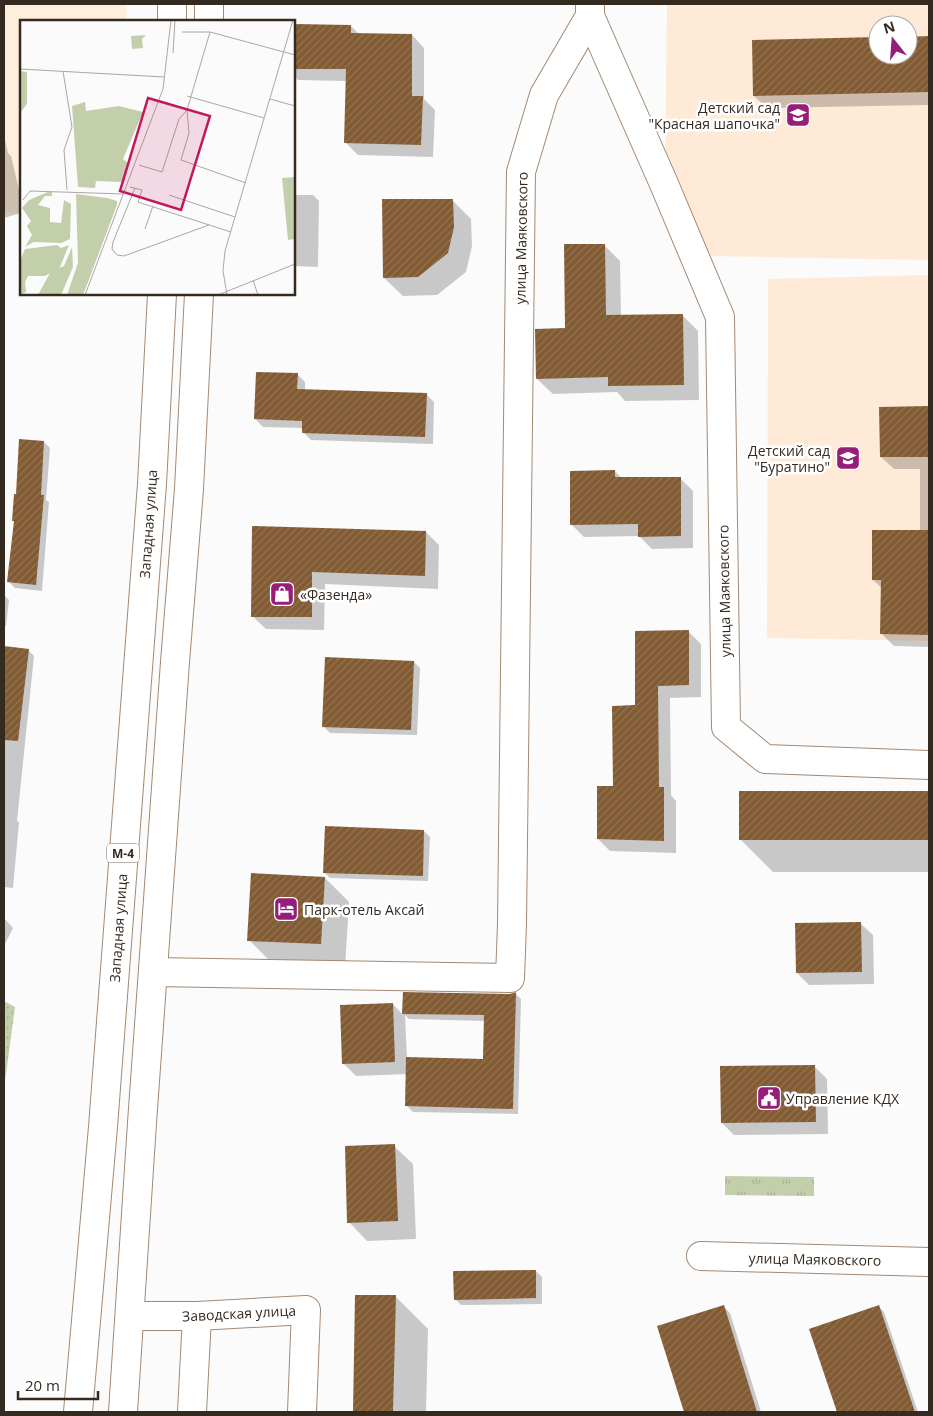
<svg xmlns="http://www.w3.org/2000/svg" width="933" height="1416" viewBox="0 0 933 1416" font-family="'Open Sans',sans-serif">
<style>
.industrial{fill:#feefdc}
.built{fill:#ffead7;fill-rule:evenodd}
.grass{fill:url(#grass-tufts)}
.garden{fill:url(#garden-dots)}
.shadow{fill:#0003;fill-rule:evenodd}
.building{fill:url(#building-hatch)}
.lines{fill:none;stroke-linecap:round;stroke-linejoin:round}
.minor-casing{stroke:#a38971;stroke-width:30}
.major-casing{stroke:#a38971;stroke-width:30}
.minor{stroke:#fff;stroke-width:28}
.major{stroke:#fff;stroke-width:28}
.labels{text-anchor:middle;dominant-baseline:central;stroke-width:5;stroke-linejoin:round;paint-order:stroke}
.shield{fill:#fff;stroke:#726a63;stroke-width:1}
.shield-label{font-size:12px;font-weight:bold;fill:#352a20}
.poi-label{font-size:14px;fill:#352a20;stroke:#fff;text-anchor:start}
.street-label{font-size:14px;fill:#352a20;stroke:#fff}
.inset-road{fill:none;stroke:#aca7a3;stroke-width:1}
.view{fill:#c2185b;fill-opacity:0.15;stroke:#c2185b;stroke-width:2.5}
.inset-edge{fill:none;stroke:#352a20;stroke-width:2.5}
</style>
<defs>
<pattern id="grass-tufts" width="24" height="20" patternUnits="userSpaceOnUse" patternTransform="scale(1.25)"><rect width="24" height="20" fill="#c3cfab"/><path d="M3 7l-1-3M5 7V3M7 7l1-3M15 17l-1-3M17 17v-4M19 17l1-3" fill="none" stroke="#a8b293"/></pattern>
<pattern id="garden-dots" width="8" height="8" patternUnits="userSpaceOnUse" patternTransform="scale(1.25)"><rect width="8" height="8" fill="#c3cfab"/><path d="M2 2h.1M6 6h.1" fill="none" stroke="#a8b293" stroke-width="1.8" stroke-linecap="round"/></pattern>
<pattern id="building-hatch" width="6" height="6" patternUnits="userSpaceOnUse" patternTransform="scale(1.25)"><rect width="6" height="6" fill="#825b33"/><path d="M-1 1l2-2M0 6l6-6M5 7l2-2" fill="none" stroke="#927455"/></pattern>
</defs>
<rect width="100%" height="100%" fill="#fbfbfb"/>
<path class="industrial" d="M4,4H127L126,21H21V214L4,212Z"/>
<g class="built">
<path d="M667,4H929V260L709,256L665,175ZM878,25H908V55H878Z"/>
<path d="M929,275V641L767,638L768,279Z"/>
</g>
<path class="grass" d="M725,1176L814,1177V1196L725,1195Z"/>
<path class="garden" d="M4,1001L15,1007L4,1089Z"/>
<g class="shadow">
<path d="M294,26H351L359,34L412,35L424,48V99L435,110L433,157L358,155L346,143L347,81L298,80L294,76Z"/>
<path d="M929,37V105L767,108L754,96L878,39V55H908V38Z"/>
<path d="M4,136L8,153L11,156L21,198V213L4,218Z"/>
<path d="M294,195H313L319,201L318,267L294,266Z"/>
<path d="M452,200L471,219L472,246L466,272L437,295L403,296L384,278Z"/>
<path d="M604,245L620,261L621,316L682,315L698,331L699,400L625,401L617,392L553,394L537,379L566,329Z"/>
<path d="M297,374L305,382V390L426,394L434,402L433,444L311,440L303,432V428L263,427L255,419Z"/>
<path d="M881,408H929V647L894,646L882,634L883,589L873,580L920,531V469H894L881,457Z"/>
<path d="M44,442L50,448L46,500L49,502L42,591L15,588L9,582L17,495Z"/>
<path d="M615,471L622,479L680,478L693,491V548L652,549L639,536L584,537L571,524Z"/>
<path d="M253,527L426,532L439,545L438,589L325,584L324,630L266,629L252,616Z"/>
<path d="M4,595L9,600L6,626H4Z"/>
<path d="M688,631L701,644V697L670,698L671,795L676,801V853L610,851L598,839L614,788L636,707Z"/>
<path d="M4,647L28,650L34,656L17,821L19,822L13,888L4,887Z"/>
<path d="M414,662L420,668L417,735L330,733L324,727Z"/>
<path d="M740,792H929V872H773L740,839Z"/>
<path d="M424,831L430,837L428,881L330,878L324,872Z"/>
<path d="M325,878L349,902L345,968L273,964L249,940Z"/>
<path d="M4,918L13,928L4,946Z"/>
<path d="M860,923L873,935L874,984L809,985L797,973Z"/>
<path d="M404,993L510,995L516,994L521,999L518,1114L413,1112L407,1106V1074L356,1076L344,1064L393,1004L403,1015ZM405,1015L409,1019L485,1021L484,1060L407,1059Z"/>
<path d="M815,1067L827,1079L828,1134L734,1135L722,1123Z"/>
<path d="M394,1146L413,1164L416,1239L367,1241L349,1222Z"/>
<path d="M536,1271L542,1277V1304L461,1305L455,1299Z"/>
<path d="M356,1296H395L428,1329L426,1411L488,1412H354Z"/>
<path d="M878,1306L884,1312L918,1412H839L811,1329Z"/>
<path d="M724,1307L730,1313L761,1412H685L659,1327Z"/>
</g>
<g class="building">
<path d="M294,24L351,25V33L412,34V96H423L421,145L344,143L346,69H294Z"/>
<path d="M929,36V92L753,96L752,40L878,37V55H908V37Z"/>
<path d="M382,199H453L454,227L448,253L418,277L383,278Z"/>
<path d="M564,244H605L606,315L683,314L684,385L608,386V377L536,379L535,329L565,328Z"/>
<path d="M256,372L298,373L297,389L427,393L425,437L302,433V421L254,419Z"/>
<path d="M929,406V457H880L879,407Z"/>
<path d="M19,439L44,441L41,495H44L36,585L7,582L14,521H12L14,494H16Z"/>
<path d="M615,470V477H681V536L638,537V524L570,525V471Z"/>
<path d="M252,526L426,531L425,576L312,572V617H251Z"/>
<path d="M872,530H929V635L880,634L881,580H872Z"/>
<path d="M689,630V685L658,686L659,787H664V841L597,839V786H613L612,706L635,705V631Z"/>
<path d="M4,646L29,649L18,741L4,740Z"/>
<path d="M325,657L414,661L411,730L322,727Z"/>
<rect x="739" y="791" width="190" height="49"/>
<path d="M325,826L424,830L423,876L323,873Z"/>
<path d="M251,873L325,877L321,944L247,941Z"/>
<path d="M861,922L862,972L796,973L795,923Z"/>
<path d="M403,992L510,994L516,992L513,1109L405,1106L406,1057L483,1059L484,1015L402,1014Z"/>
<path d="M393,1003L395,1062L342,1064L340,1005Z"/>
<path d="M815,1065L816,1122L721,1123L720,1066Z"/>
<path d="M395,1144L398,1221L347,1223L345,1146Z"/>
<path d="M536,1270V1298L454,1300L453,1271Z"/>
<path d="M355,1295H396L393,1412H353Z"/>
<path d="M724,1305L757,1412H684L657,1326Z"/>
<path d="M879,1305L915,1412H837L809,1329Z"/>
</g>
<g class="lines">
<defs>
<g id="minor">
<path d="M590,4V16L664,184L720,317L726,727L765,759L929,765"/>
<path d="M154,972L510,978L512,924L521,172L544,95L590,16"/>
<path d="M701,1256L929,1262"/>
<path d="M130,1316H197L306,1310L302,1412"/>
<path d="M192,1412L197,1316"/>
</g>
<g id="major">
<path d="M172,21V4"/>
<path d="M209,21V4"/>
<path d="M78,1412L103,1127L152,484L162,294"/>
<path d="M123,1412L142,1123L175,662L189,489L199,294"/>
</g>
</defs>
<use href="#minor" class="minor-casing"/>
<use href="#major" class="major-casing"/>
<use href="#minor" class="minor"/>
<use href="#major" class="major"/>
</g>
<defs>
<symbol id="school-square" viewBox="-11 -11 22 22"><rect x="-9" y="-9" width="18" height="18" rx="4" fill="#971e78" stroke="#fff"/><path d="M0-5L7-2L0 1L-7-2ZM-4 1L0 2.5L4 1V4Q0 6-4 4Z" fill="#fff"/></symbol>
<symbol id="shop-square" viewBox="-11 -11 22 22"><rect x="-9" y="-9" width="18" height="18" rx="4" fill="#971e78" stroke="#fff"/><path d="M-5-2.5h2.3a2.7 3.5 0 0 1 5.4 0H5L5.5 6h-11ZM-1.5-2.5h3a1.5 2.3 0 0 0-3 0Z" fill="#fff"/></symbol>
<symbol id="hotel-square" viewBox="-11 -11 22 22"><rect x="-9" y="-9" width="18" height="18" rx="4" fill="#971e78" stroke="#fff"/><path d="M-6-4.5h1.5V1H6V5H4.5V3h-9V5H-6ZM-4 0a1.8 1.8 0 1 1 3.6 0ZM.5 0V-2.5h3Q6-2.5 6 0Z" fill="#fff"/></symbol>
<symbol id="civic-square" viewBox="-11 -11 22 22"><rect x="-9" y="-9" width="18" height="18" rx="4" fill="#971e78" stroke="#fff"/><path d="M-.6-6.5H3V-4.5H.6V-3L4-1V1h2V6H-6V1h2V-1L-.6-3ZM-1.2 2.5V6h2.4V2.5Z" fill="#fff"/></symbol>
</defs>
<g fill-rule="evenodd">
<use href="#school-square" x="784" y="101" width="28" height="28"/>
<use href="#school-square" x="834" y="444" width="28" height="28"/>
<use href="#shop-square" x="268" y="580" width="28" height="28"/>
<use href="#hotel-square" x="272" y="895" width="28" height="28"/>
<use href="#civic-square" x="755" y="1084" width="28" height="28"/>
</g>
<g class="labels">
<rect class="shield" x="107" y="843.5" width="32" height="19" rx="4"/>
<g class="shield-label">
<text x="123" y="853">М-4</text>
</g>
<g class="poi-label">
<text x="780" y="107" text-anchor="end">Детский сад<tspan x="780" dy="16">"Красная шапочка"</tspan></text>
<text x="830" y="450" text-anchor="end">Детский сад<tspan x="830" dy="16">"Буратино"</tspan></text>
<text x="300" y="594">«Фазенда»</text>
<text x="304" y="909">Парк-отель Аксай</text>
<text x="786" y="1098">Управление КДХ</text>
</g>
<g class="street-label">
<text transform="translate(521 238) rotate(-89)">улица Маяковского</text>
<text transform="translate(148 524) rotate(-86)">Западная улица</text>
<text transform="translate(724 591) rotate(-91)">улица Маяковского</text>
<text transform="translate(118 928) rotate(-86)">Западная улица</text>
<text transform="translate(815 1259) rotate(1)">улица Маяковского</text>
<text transform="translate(239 1313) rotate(-3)">Заводская улица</text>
</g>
</g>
<g transform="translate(20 20)">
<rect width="275" height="275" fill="#fbfbfb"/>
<path d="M126,15L122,19L123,28L112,29L111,16Z" fill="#c3cfab"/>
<path d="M0,51L7,52V84L0,93ZM28,172H32V176H25L18,185L30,188V202L41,203L44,180L51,184L50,219L41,223L14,222L5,227L12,215L7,206L11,201L2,188L9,180ZM56,174L87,178L97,181V185L63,275H47L58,243ZM37,225L41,228L49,225L40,247L25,256H8L5,262L6,272L0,275V241L5,229ZM52,227L53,247L41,275H18L31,251L44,246Z" fill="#c3cfab"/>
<path d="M275,157V219L268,220L262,158Z" fill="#c3cfab"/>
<path d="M65,82L66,91L99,86L123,92L103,139L109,144L101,162L76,161L75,168L58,167L52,86Z" fill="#c3cfab"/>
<path class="inset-road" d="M162,12H190L275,35M190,12L167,90L169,113L161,140L226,163M153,33L155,0M0,49L144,57M43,51L52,107L44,130L47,170M167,76L244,98M250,79L275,86M119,145L142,152L159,99L167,90M110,167L122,170L118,182L211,212M115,168L93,222L92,229L97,235L104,236L189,205M149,175L215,197M3,180L10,171L104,174M125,209L133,186M233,260L238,275M65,275L143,69L151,0M198,275L275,244M207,275L203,251L205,231L273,0"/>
<path class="view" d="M128,78L190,96L161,190L100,171Z"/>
<rect width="275" height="275" class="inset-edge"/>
</g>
<rect width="933" height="1416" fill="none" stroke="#352a20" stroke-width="10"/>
<g transform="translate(893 40) rotate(343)"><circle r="24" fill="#ffffff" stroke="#aeaaa6"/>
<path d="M0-4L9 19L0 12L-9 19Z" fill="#971e78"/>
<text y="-8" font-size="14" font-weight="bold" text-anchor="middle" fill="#352a20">N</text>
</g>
<path d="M18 1391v8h80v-8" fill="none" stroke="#352a20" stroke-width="2.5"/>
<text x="25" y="1391" font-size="15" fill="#352a20" stroke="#ffffff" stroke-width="4" paint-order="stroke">20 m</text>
</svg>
